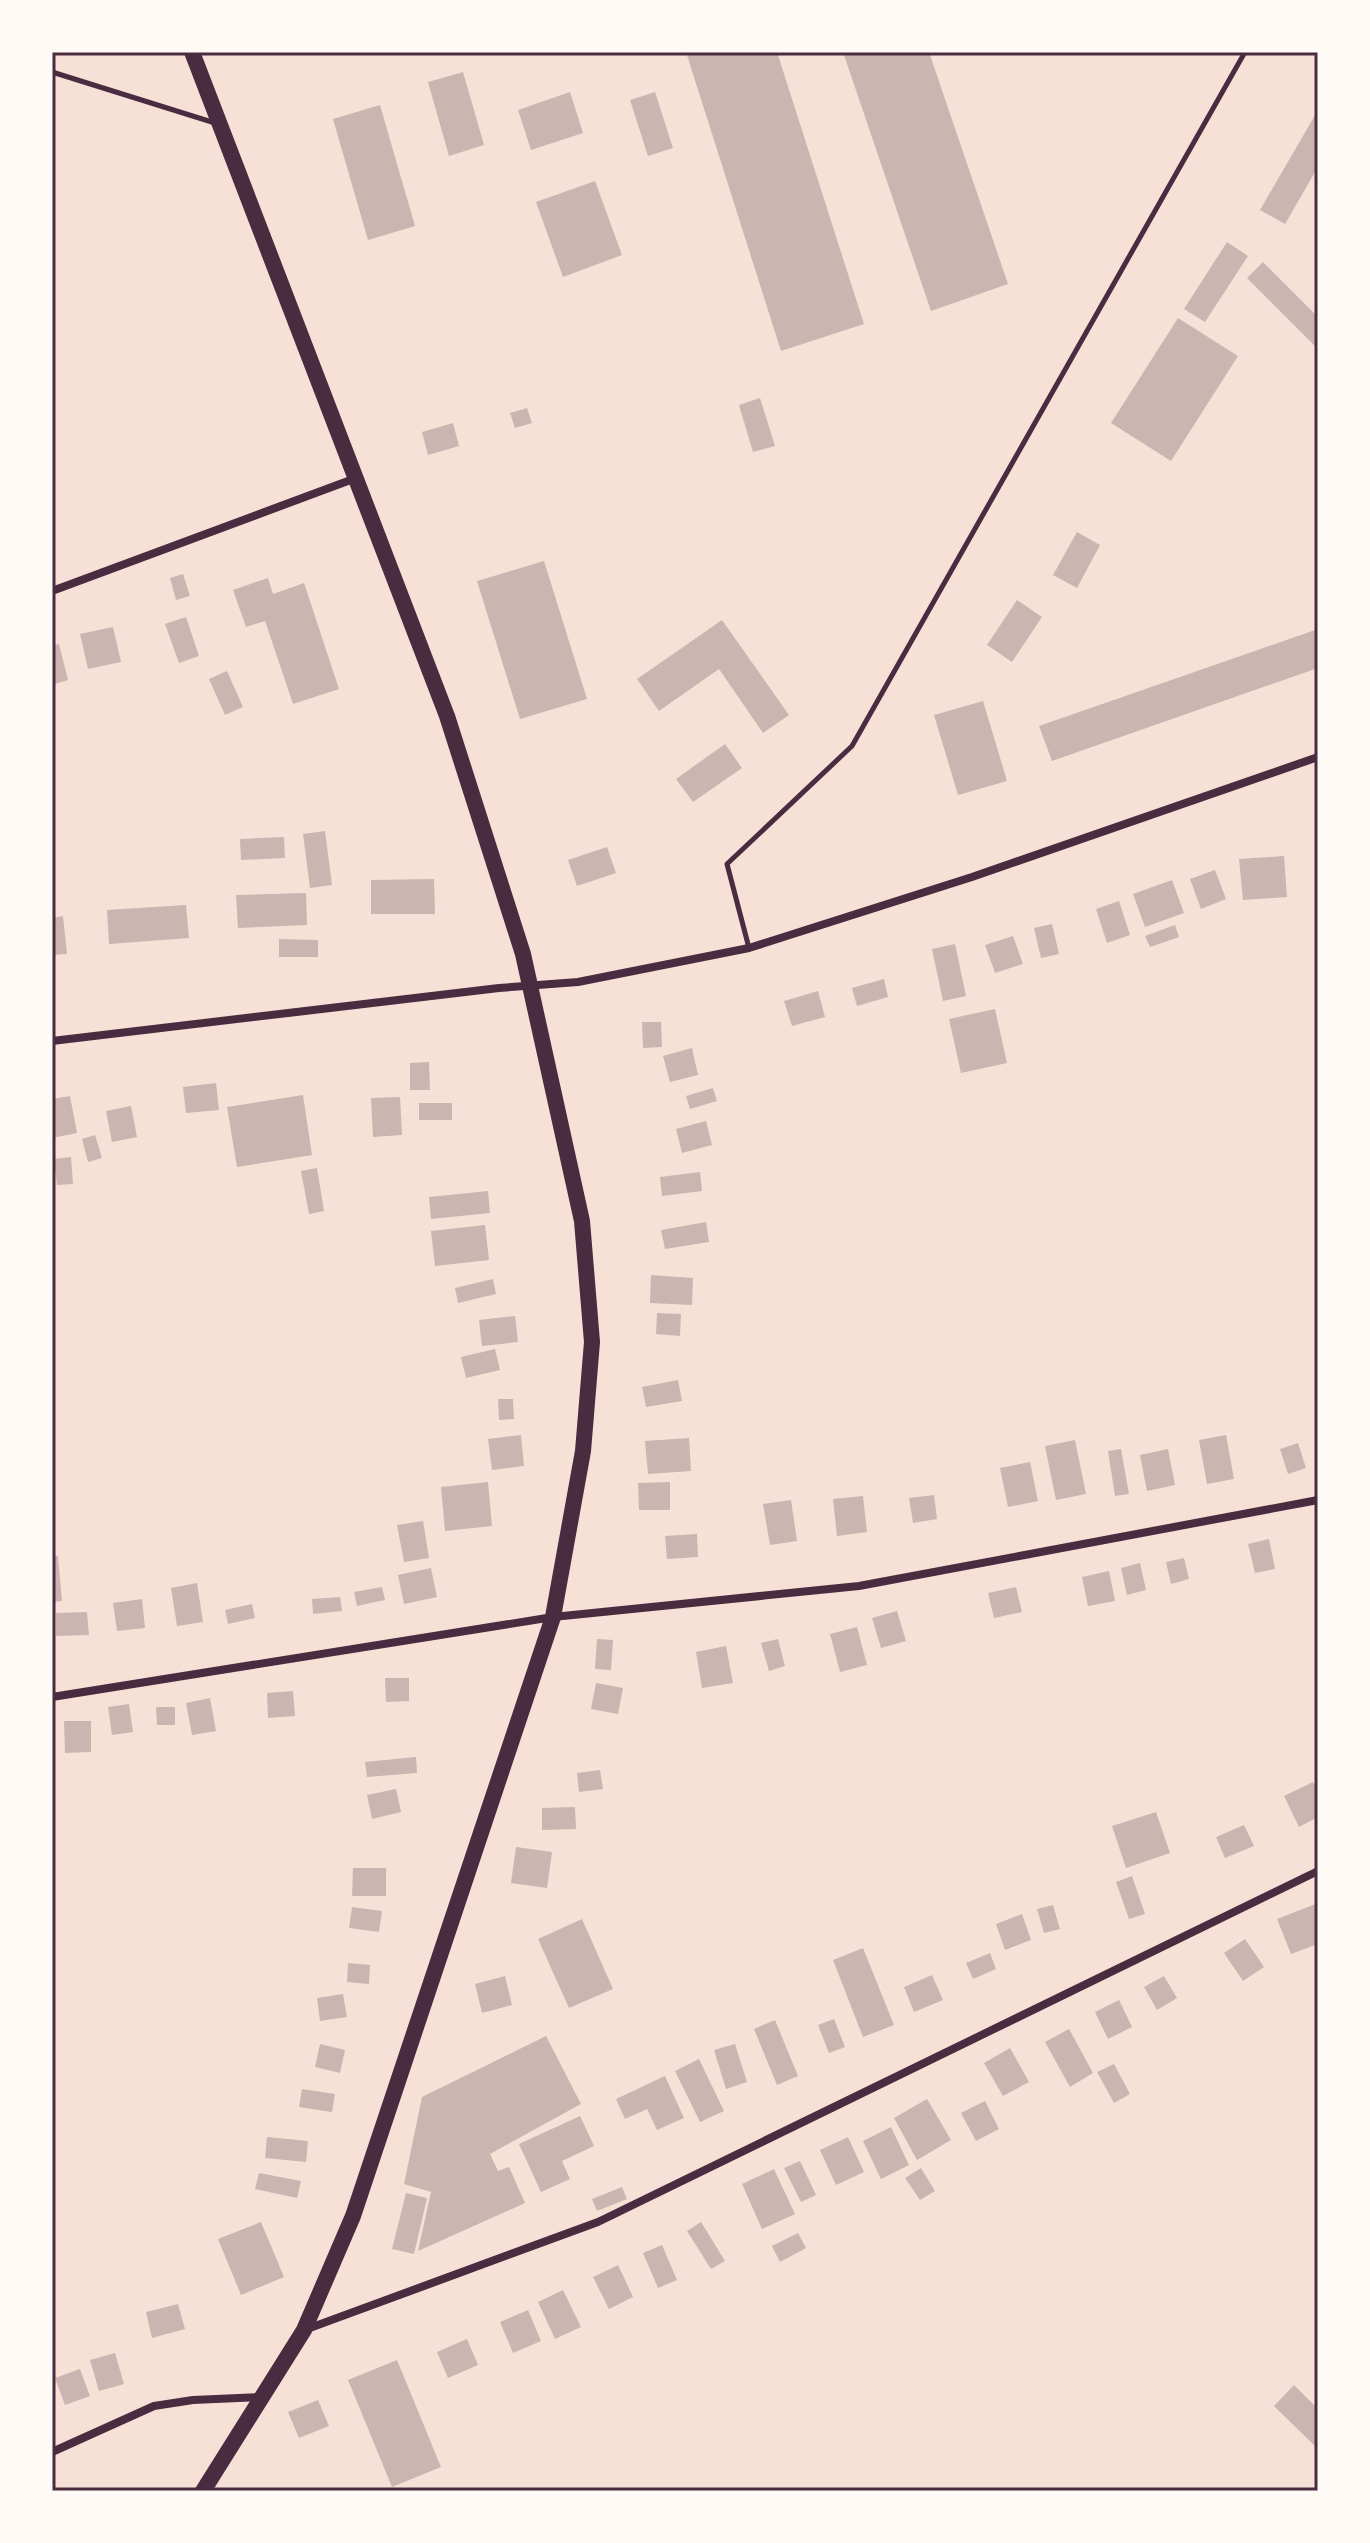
<svg xmlns="http://www.w3.org/2000/svg" width="1370" height="2543" viewBox="0 0 1370 2543" font-family="'Libre Baskerville',serif">
<style>
.building{fill:#ccb4b1}
.lines{fill:none;stroke-linecap:round;stroke-linejoin:round}
.service{stroke:#4a2c40;stroke-width:5}
.minor{stroke:#4a2c40;stroke-width:8}
.primary{stroke:#4a2c40;stroke-width:16}
.neatline{fill:none;stroke:#4a2c40;stroke-width:3}
</style>
<rect width="100%" height="100%" fill="#f7e1d7"/>
<g class="building">
<path d="M686,52H777L864,324L781,351Z"/>
<path d="M843,52H929L1008,284L931,311Z"/>
<path d="M463,72L484,145L449,156L428,82Z"/>
<path d="M570,92L583,133L531,150L518,110Z"/>
<path d="M655,92L673,148L648,156L630,100Z"/>
<path d="M380,105L415,226L368,240L333,119Z"/>
<path d="M1318,110V167L1285,224L1260,210Z"/>
<path d="M595,181L622,255L563,277L536,202Z"/>
<path d="M1227,242L1248,256L1205,322L1184,309Z"/>
<path d="M1263,262L1318,317V349L1247,278Z"/>
<path d="M1178,318L1238,356L1171,461L1111,423Z"/>
<path d="M760,398L775,446L753,452L739,405Z"/>
<path d="M527,408L532,423L515,428L510,413Z"/>
<path d="M453,423L459,446L428,455L422,432Z"/>
<path d="M1077,532L1100,545L1077,588L1053,575Z"/>
<path d="M544,561L587,699L520,719L477,581Z"/>
<path d="M183,574L190,596L176,600L170,578Z"/>
<path d="M268,578L273,594L304,583L339,689L293,704L265,621L246,627L233,590Z"/>
<path d="M1017,600L1042,617L1012,662L987,645Z"/>
<path d="M186,617L199,656L179,663L165,624Z"/>
<path d="M722,620L789,715L763,733L719,669L659,711L637,679Z"/>
<path d="M113,627L121,662L88,669L80,634Z"/>
<path d="M1318,629V668L1052,761L1039,726Z"/>
<path d="M59,644L68,680L52,685V646Z"/>
<path d="M227,671L243,707L225,715L209,679Z"/>
<path d="M983,701L1007,781L958,795L934,715Z"/>
<path d="M725,744L742,768L693,802L676,779Z"/>
<path d="M325,831L332,885L310,888L303,834Z"/>
<path d="M284,837L285,858L241,860L240,839Z"/>
<path d="M607,847L616,873L577,886L568,860Z"/>
<path d="M1284,856L1287,897L1243,900L1239,859Z"/>
<path d="M1215,870L1226,899L1201,909L1190,879Z"/>
<path d="M434,879L435,914H371V880Z"/>
<path d="M1172,880L1184,913L1145,927L1133,894Z"/>
<path d="M306,893L307,925L238,928L236,895Z"/>
<path d="M1119,901L1130,935L1107,943L1096,909Z"/>
<path d="M186,905L189,938L109,944L107,910Z"/>
<path d="M63,916L67,954L52,955V918Z"/>
<path d="M1052,924L1059,954L1041,958L1034,928Z"/>
<path d="M1175,925L1179,937L1150,947L1145,936Z"/>
<path d="M1013,936L1023,964L995,973L985,945Z"/>
<path d="M279,939L318,940V957H279Z"/>
<path d="M955,944L966,996L943,1001L932,949Z"/>
<path d="M884,979L888,997L857,1006L852,988Z"/>
<path d="M818,991L825,1017L792,1026L784,1001Z"/>
<path d="M995,1009L1007,1063L961,1073L949,1019Z"/>
<path d="M642,1022H661L662,1047L643,1048Z"/>
<path d="M692,1048L698,1075L670,1082L663,1056Z"/>
<path d="M429,1062L430,1090H410V1063Z"/>
<path d="M216,1083L219,1110L186,1113L183,1087Z"/>
<path d="M713,1088L717,1101L690,1109L686,1096Z"/>
<path d="M303,1095L312,1155L237,1167L227,1107Z"/>
<path d="M70,1096L77,1133L52,1138V1099Z"/>
<path d="M400,1097L402,1135L373,1137L371,1098Z"/>
<rect x="419" y="1103" width="33" height="17"/>
<path d="M131,1106L137,1137L112,1142L106,1111Z"/>
<path d="M706,1121L712,1145L682,1153L676,1129Z"/>
<path d="M95,1135L102,1158L88,1162L82,1139Z"/>
<path d="M71,1157L73,1184L57,1185L54,1159Z"/>
<path d="M317,1168L324,1211L309,1214L301,1171Z"/>
<path d="M700,1172L702,1191L662,1196L660,1177Z"/>
<path d="M488,1191L490,1213L431,1219L429,1197Z"/>
<path d="M706,1222L709,1242L665,1249L661,1230Z"/>
<path d="M485,1225L489,1260L435,1266L431,1231Z"/>
<path d="M651,1275L693,1278L692,1305L650,1303Z"/>
<path d="M493,1279L496,1294L458,1303L455,1288Z"/>
<path d="M657,1313L681,1314L680,1336L656,1334Z"/>
<path d="M515,1316L518,1342L482,1346L479,1320Z"/>
<path d="M495,1349L500,1370L466,1378L461,1357Z"/>
<path d="M678,1380L682,1401L646,1407L642,1387Z"/>
<path d="M498,1399H513L514,1419L499,1420Z"/>
<path d="M521,1435L524,1466L492,1470L488,1439Z"/>
<path d="M1226,1435L1234,1479L1207,1484L1199,1440Z"/>
<path d="M689,1438L691,1471L648,1474L645,1441Z"/>
<path d="M1075,1440L1086,1494L1056,1500L1045,1446Z"/>
<path d="M1298,1443L1306,1468L1288,1474L1280,1449Z"/>
<path d="M1121,1449L1129,1494L1115,1496L1108,1451Z"/>
<path d="M1168,1449L1175,1485L1147,1491L1140,1455Z"/>
<path d="M1030,1462L1038,1501L1008,1507L1000,1468Z"/>
<path d="M488,1482L492,1526L445,1531L441,1487Z"/>
<path d="M670,1482V1510H639L638,1483Z"/>
<path d="M934,1495L937,1519L913,1523L909,1498Z"/>
<path d="M863,1496L867,1532L837,1536L833,1499Z"/>
<path d="M791,1500L797,1541L770,1545L763,1504Z"/>
<path d="M423,1521L429,1558L404,1562L397,1525Z"/>
<path d="M697,1534L698,1557L667,1559L665,1536Z"/>
<path d="M1269,1539L1275,1569L1255,1573L1248,1544Z"/>
<path d="M58,1556L62,1601L52,1602V1557Z"/>
<path d="M1184,1558L1189,1579L1171,1584L1166,1562Z"/>
<path d="M1140,1563L1146,1590L1127,1595L1121,1568Z"/>
<path d="M431,1568L437,1597L404,1604L398,1575Z"/>
<path d="M1109,1571L1115,1601L1088,1606L1082,1577Z"/>
<path d="M197,1583L203,1622L177,1626L171,1588Z"/>
<path d="M382,1587L385,1600L357,1606L354,1592Z"/>
<path d="M1016,1587L1022,1612L994,1618L988,1593Z"/>
<path d="M340,1597L342,1611L313,1614L312,1599Z"/>
<path d="M142,1599L145,1628L117,1631L113,1603Z"/>
<path d="M252,1604L255,1618L228,1624L225,1610Z"/>
<path d="M897,1611L906,1641L881,1648L872,1618Z"/>
<path d="M87,1612L89,1635L56,1636V1613Z"/>
<path d="M857,1627L867,1665L840,1672L830,1634Z"/>
<path d="M597,1639L613,1640L611,1670L595,1669Z"/>
<path d="M778,1639L785,1666L769,1671L761,1643Z"/>
<path d="M726,1646L733,1683L702,1688L696,1652Z"/>
<path d="M385,1678H409V1701L386,1702Z"/>
<path d="M596,1683L623,1688L618,1714L591,1709Z"/>
<path d="M293,1691L295,1716L268,1718L267,1693Z"/>
<path d="M210,1698L216,1731L192,1735L186,1703Z"/>
<path d="M129,1704L133,1732L112,1735L108,1707Z"/>
<path d="M156,1707H175V1725H157Z"/>
<path d="M64,1721H91V1752L65,1753Z"/>
<path d="M416,1757L417,1773L367,1777L365,1762Z"/>
<path d="M600,1770L603,1789L579,1792L577,1773Z"/>
<path d="M1313,1782L1318,1793V1817L1299,1827L1284,1796Z"/>
<path d="M396,1789L401,1812L372,1819L367,1795Z"/>
<path d="M575,1807L576,1829L542,1830V1808Z"/>
<path d="M1156,1812L1170,1853L1126,1868L1112,1826Z"/>
<path d="M1244,1825L1254,1846L1225,1858L1216,1837Z"/>
<path d="M516,1847L552,1852L547,1888L511,1883Z"/>
<path d="M353,1868H386V1896H352Z"/>
<path d="M1132,1876L1145,1914L1129,1919L1116,1882Z"/>
<path d="M1318,1903V1944L1291,1954L1277,1919Z"/>
<path d="M1053,1905L1060,1929L1044,1933L1037,1909Z"/>
<path d="M352,1907L382,1911L379,1932L349,1928Z"/>
<path d="M1022,1914L1031,1940L1005,1950L996,1924Z"/>
<path d="M582,1919L613,1989L569,2008L538,1939Z"/>
<path d="M1245,1939L1264,1967L1243,1981L1224,1953Z"/>
<path d="M863,1948L894,2025L863,2037L833,1960Z"/>
<path d="M990,1953L996,1969L973,1979L966,1963Z"/>
<path d="M348,1963L370,1965L369,1984L347,1982Z"/>
<path d="M932,1975L943,2000L914,2012L904,1987Z"/>
<path d="M505,1976L512,2005L482,2013L475,1984Z"/>
<path d="M1164,1976L1177,1998L1157,2010L1144,1987Z"/>
<path d="M343,1994L347,2017L320,2021L317,1998Z"/>
<path d="M1119,2000L1132,2027L1108,2039L1095,2012Z"/>
<path d="M834,2019L845,2047L829,2053L818,2025Z"/>
<path d="M775,2020L798,2076L777,2085L754,2029Z"/>
<path d="M1069,2029L1093,2073L1070,2087L1045,2042Z"/>
<path d="M546,2036L581,2104L490,2154L498,2171L509,2167L525,2203L418,2251L431,2192L404,2184L422,2097Z"/>
<path d="M320,2044L345,2050L340,2073L315,2067Z"/>
<path d="M735,2044L747,2082L726,2089L714,2050Z"/>
<path d="M1010,2048L1029,2082L1003,2096L984,2063Z"/>
<path d="M699,2059L724,2111L700,2122L675,2071Z"/>
<path d="M1114,2064L1130,2094L1114,2103L1097,2072Z"/>
<path d="M665,2076L684,2118L657,2130L647,2109L625,2119L616,2099Z"/>
<path d="M302,2089L335,2094L332,2112L299,2107Z"/>
<path d="M927,2099L951,2140L917,2160L894,2118Z"/>
<path d="M985,2101L999,2129L976,2141L961,2113Z"/>
<path d="M580,2116L594,2146L562,2161L570,2179L541,2192L519,2144Z"/>
<path d="M891,2127L909,2165L881,2179L863,2141Z"/>
<path d="M267,2137L308,2141L306,2162L265,2158Z"/>
<path d="M848,2137L864,2172L836,2185L820,2150Z"/>
<path d="M800,2161L816,2195L801,2202L784,2168Z"/>
<path d="M921,2168L935,2191L920,2200L905,2178Z"/>
<path d="M774,2169L795,2214L762,2229L742,2184Z"/>
<path d="M259,2173L301,2181L297,2198L255,2189Z"/>
<path d="M622,2187L627,2199L597,2211L592,2199Z"/>
<path d="M406,2193L427,2198L414,2254L392,2249Z"/>
<path d="M261,2222L284,2277L241,2295L218,2239Z"/>
<path d="M701,2222L725,2261L711,2269L687,2231Z"/>
<path d="M798,2233L806,2248L780,2262L772,2246Z"/>
<path d="M662,2245L677,2280L658,2288L643,2253Z"/>
<path d="M618,2265L633,2297L609,2309L593,2277Z"/>
<path d="M563,2290L581,2327L555,2339L538,2302Z"/>
<path d="M178,2304L185,2329L152,2338L146,2312Z"/>
<path d="M528,2310L541,2341L513,2353L500,2322Z"/>
<path d="M467,2339L478,2365L448,2378L437,2352Z"/>
<path d="M115,2353L124,2384L99,2391L90,2360Z"/>
<path d="M397,2360L441,2467L392,2487L348,2380Z"/>
<path d="M80,2369L90,2396L65,2405L55,2378Z"/>
<path d="M1294,2385L1318,2409V2449L1274,2406Z"/>
<path d="M318,2400L329,2426L299,2438L288,2412Z"/>
</g>
<g class="lines">
<g class="service">
<path d="M52,72L215,123"/>
<path d="M749,948L727,864L852,746L1245,52"/>
</g>
<g class="minor">
<path d="M52,591L356,478"/>
<path d="M52,1041L499,988L578,982L749,948L972,877L1318,757"/>
<path d="M52,1697L553,1617L859,1586L1318,1500"/>
<path d="M307,2329L598,2222L1318,1871"/>
<path d="M52,2452L154,2406L193,2400L260,2397"/>
</g>
<path class="primary" d="M192,52L447,716L523,954L582,1221L592,1342L583,1451L553,1617L353,2216L304,2330L203,2491"/>
</g>
<rect width="1370" height="2543" fill="none" stroke="#fffaf5" stroke-width="108"/>
<rect x="54" y="54" width="1262" height="2435" class="neatline"/>
</svg>
